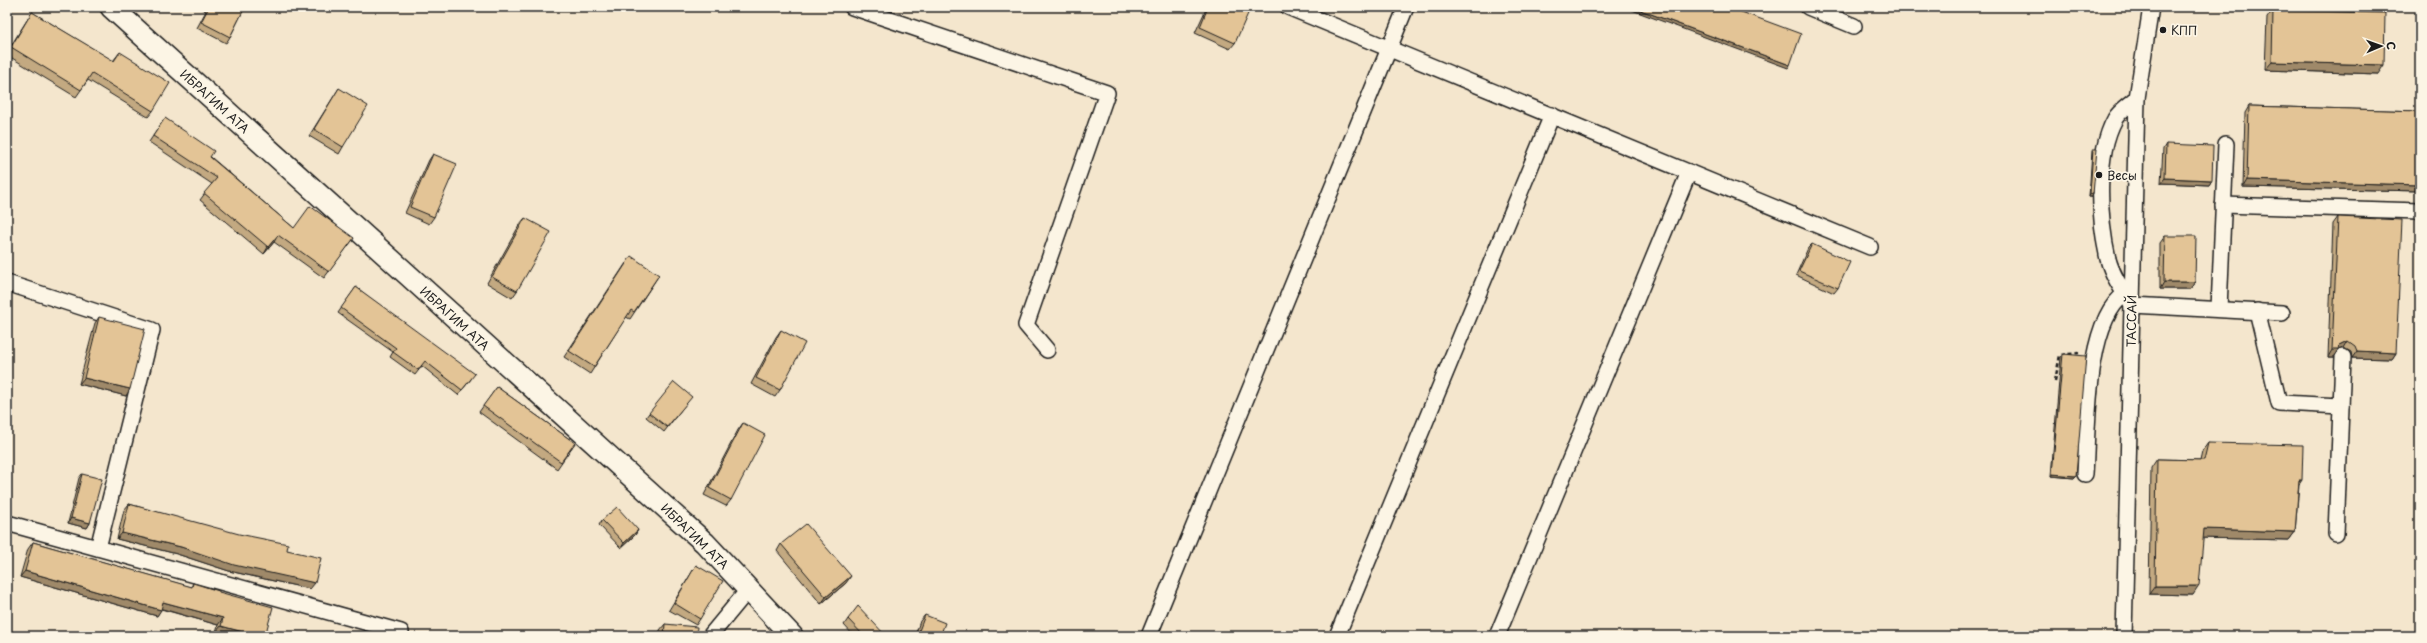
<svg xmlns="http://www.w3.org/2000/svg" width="2427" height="643" viewBox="0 0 2427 643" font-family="'Playpen Sans',sans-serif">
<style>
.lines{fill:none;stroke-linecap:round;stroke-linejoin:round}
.street-casing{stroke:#1c1c1c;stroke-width:18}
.secondary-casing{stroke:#1c1c1c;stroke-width:24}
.path{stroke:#1c1c1c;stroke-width:2.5;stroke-dasharray:4 3;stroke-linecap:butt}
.street{stroke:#fcf5e5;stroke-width:15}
.secondary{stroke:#fcf5e5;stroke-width:21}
.wall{fill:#c3a981;stroke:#1c1c1c}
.shaded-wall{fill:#9f8969;stroke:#1c1c1c}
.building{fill:#e3c496;stroke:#1c1c1c}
.poi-dot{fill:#1c1c1c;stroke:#fcf5e5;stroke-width:1.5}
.labels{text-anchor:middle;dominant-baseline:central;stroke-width:3.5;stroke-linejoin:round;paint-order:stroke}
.poi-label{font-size:12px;fill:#1c1c1c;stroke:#fcf5e5;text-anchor:start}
.street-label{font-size:12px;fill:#1c1c1c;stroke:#fcf5e5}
</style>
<rect width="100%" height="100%" fill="#f4e6cd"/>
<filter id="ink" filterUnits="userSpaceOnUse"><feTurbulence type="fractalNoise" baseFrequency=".025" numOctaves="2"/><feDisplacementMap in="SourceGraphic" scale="8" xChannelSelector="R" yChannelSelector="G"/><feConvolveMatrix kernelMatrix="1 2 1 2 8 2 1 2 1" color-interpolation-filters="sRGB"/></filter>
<g filter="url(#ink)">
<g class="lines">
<defs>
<g id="street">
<path d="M852,7L1107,93L1026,325L1047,350"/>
<path d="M1288,7L1870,247"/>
<path d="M1808,7L1854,26"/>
<path d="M2137,98C2131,104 2119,111 2115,119C2095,155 2099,219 2108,259C2112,275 2123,291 2132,305L2282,313"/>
<path d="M2223,205L2420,211"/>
<path d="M7,283L152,330L98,548"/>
<path d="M2219,309L2226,144"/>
<path d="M2257,311L2279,403L2341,406"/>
<path d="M2085,474C2088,429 2085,321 2125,294"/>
<path d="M7,523L401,632L400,636"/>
<path d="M2336,534L2343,357"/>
<path d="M710,636L748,590"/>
<path d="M1149,636L1406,7"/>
<path d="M1337,636L1552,115"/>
<path d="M1497,636L1689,172"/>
<path d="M2124,636L2137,98L2151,7"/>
</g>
<path id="secondary" d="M111,7L705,543L792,636"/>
</defs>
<use href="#street" class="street-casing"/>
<use href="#secondary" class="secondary-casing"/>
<path class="path" d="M2055,381L2060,355L2079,353"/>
<use href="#street" class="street"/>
<use href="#secondary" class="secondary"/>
</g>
<g class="wall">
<path d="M7,7H13L9,13L7,12Z"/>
<path d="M198,7H245L230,37L226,43L197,28L206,11Z"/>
<path d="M1207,7H1247L1235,43L1230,49L1195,33Z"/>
<path d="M2273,10L2378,74L2265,70L2267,18Z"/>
<path d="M32,12L113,61L120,52L153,111L148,117L88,80L76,97L7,55V52Z"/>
<path d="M339,88L343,147L339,154L309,136Z"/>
<path d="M2249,106L2420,111V191L2243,187L2245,113Z"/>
<path d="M165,118L294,228L354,238L324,278L274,242L264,254L200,200L212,184L149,142Z"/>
<path d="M2166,144L2212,180L2209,185L2161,183L2163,149Z"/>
<path d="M2093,149V194L2092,197H2089L2092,151Z"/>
<path d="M433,154L434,217L429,224L405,213L429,160Z"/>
<path d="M2338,217L2396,353L2392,359L2352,358L2351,352L2344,348L2339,350L2334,357H2328L2333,224Z"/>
<path d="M525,218L517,291L512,298L487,283L520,224Z"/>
<path d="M2165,236L2195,282L2190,289H2160V243Z"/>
<path d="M1812,244L1838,288L1834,293L1796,275L1808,248Z"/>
<path d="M626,263L659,275L630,319L626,317L590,374L564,357Z"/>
<path d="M356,287L472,378L458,395L422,366L415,375L390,357L393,352L338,313Z"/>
<path d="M99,317L126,396L79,384L95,323Z"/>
<path d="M781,330L780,390L775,397L751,384L776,337Z"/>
<path d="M2063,354L2076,476L2074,478L2051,476L2061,357Z"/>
<path d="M497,387L575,443L557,469L479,412Z"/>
<path d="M688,401L664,432L646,417L649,413Z"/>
<path d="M743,423L731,500L726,506L704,495L738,430Z"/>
<path d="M2208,443L2299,485L2295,532L2289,540L2203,538L2193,595L2149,594L2151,468L2157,459L2200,460L2202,451Z"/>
<path d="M82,474L90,523L87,528L68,523L79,478Z"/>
<path d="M129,504L287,550L310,589L229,571L177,554L117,539L124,510Z"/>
<path d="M602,520L638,530L635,535L621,548L599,525Z"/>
<path d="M33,542L191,587L193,583L219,592L265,636H230L216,632L218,625L161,609L157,616L20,577L28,549Z"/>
<path d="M781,544L846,583L821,604L777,551Z"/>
<path d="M696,565L700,619L696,625L669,610L692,572Z"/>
<path d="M925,615L940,636H915L920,621Z"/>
<path d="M848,619L886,636H854L844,625Z"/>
<path d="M665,624L696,636H660V630Z"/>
</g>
<g class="shaded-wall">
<path d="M1624,7H1632L1790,65L1788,68Z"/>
<path d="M2272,62L2384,65L2378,74L2265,70Z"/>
<path d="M2165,178L2212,180L2209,185L2161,183Z"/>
<path d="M2247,180L2420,185V191L2243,187Z"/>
<path d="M2090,194H2093L2092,197H2089Z"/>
<path d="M278,235L274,242L264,254L268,247Z"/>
<path d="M2164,282H2195L2190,289H2160Z"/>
<path d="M2348,341L2344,348L2339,350L2334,357H2328L2332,350L2340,345Z"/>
<path d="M2357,351L2396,353L2392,359L2352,358Z"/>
<path d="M84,378L130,389L126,396L79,384Z"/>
<path d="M2052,474L2076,476L2074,478L2051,476Z"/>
<path d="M2299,480H2302L2296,489Z"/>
<path d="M71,518L90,523L87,528L68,523Z"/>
<path d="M2204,529L2295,532L2289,540L2198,538Z"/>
<path d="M638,530L635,535L621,548L624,543Z"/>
<path d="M122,533L181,547L315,583L310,589L229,571L177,554L117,539Z"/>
<path d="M25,571L161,610L157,616L20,577Z"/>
<path d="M851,576L846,583L821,604L826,597Z"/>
<path d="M2155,586H2199L2193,595L2149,594Z"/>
<path d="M163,602L223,618L218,625L159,608Z"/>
<path d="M221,626L258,636H230L216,632Z"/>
</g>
<g class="building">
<path d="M209,7H245L230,37L201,22Z"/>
<path d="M1208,7H1247L1250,9L1235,43L1200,27Z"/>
<path d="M1632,7H1728L1801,34L1790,65Z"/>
<path d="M2273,10L2385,13L2384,65L2272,62Z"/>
<path d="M32,12L114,61L120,52L170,83L153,111L92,73L81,90L11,47Z"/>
<path d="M339,88L368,106L343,147L314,129Z"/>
<path d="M2249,106L2420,111V185L2247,180Z"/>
<path d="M165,118L214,151L210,157L294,228L310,206L354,238L329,272L278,235L268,247L204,193L217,178L153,136Z"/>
<path d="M2166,144L2213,146L2212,180L2165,178Z"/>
<path d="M2093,149H2097L2093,194H2090Z"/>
<path d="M433,154L457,164L434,217L410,207Z"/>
<path d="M2338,217L2402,220L2396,353L2357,351L2355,346L2348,341L2340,345L2339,350H2332Z"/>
<path d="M525,218L551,232L517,291L492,277Z"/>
<path d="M2165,236H2196L2195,282H2164Z"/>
<path d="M1812,244L1850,262L1838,288L1799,271Z"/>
<path d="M631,256L659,275L634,312L631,310L594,367L569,351Z"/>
<path d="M356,287L475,374L462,390L425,361L418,370L393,352L396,348L341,308Z"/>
<path d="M99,317L145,329L130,389L84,378Z"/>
<path d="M781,330L805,343L780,390L756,378Z"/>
<path d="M2063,354L2086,356L2076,476L2052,474Z"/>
<path d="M674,382L692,397L667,427L649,413Z"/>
<path d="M497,387L575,443L561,462L483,406Z"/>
<path d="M743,423L765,435L731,500L709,488Z"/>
<path d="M2208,443L2303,445L2302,480H2299L2295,532L2204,529L2199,586H2155L2157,459L2204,460Z"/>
<path d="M82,474L102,479L90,523L71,518Z"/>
<path d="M129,504L239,534L288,544L287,550L321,558L315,583L234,565L181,547L122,533Z"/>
<path d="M617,507L638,530L624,543L602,520Z"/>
<path d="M806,524L851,576L826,597L781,544Z"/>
<path d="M33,542L192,587L193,583L219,591V592L273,607L265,636H258L221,626L223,618L163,602L161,610L25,571Z"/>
<path d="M696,565L723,581L700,619L674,603Z"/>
<path d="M858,606L886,636H864L848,619Z"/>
<path d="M925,615L945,623L940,636H917Z"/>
<path d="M665,624L697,627L696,636H664Z"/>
</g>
</g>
<g class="poi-dot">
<circle cx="2163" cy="30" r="4"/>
<circle cx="2099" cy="175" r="4"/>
</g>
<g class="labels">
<g class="poi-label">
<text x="2171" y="30">КПП</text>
<text x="2107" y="175">Весы</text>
</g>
<g class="street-label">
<text transform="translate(215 101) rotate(42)">ИБРАГИМ АТА</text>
<text transform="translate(455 318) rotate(42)">ИБРАГИМ АТА</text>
<text transform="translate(2131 321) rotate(-89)">ТАССАЙ</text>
<text transform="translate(695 536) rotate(44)">ИБРАГИМ АТА</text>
</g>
</g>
<rect width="2427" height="643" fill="none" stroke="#fcf5e5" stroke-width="24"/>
<rect x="12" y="12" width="2403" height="619" fill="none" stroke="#1c1c1c" stroke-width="1.5" filter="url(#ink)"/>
<g transform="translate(2381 46) rotate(88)" stroke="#fcf5e5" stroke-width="3" paint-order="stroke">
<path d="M0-3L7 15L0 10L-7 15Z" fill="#1c1c1c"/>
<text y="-6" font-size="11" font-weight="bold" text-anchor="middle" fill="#1c1c1c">С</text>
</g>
</svg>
